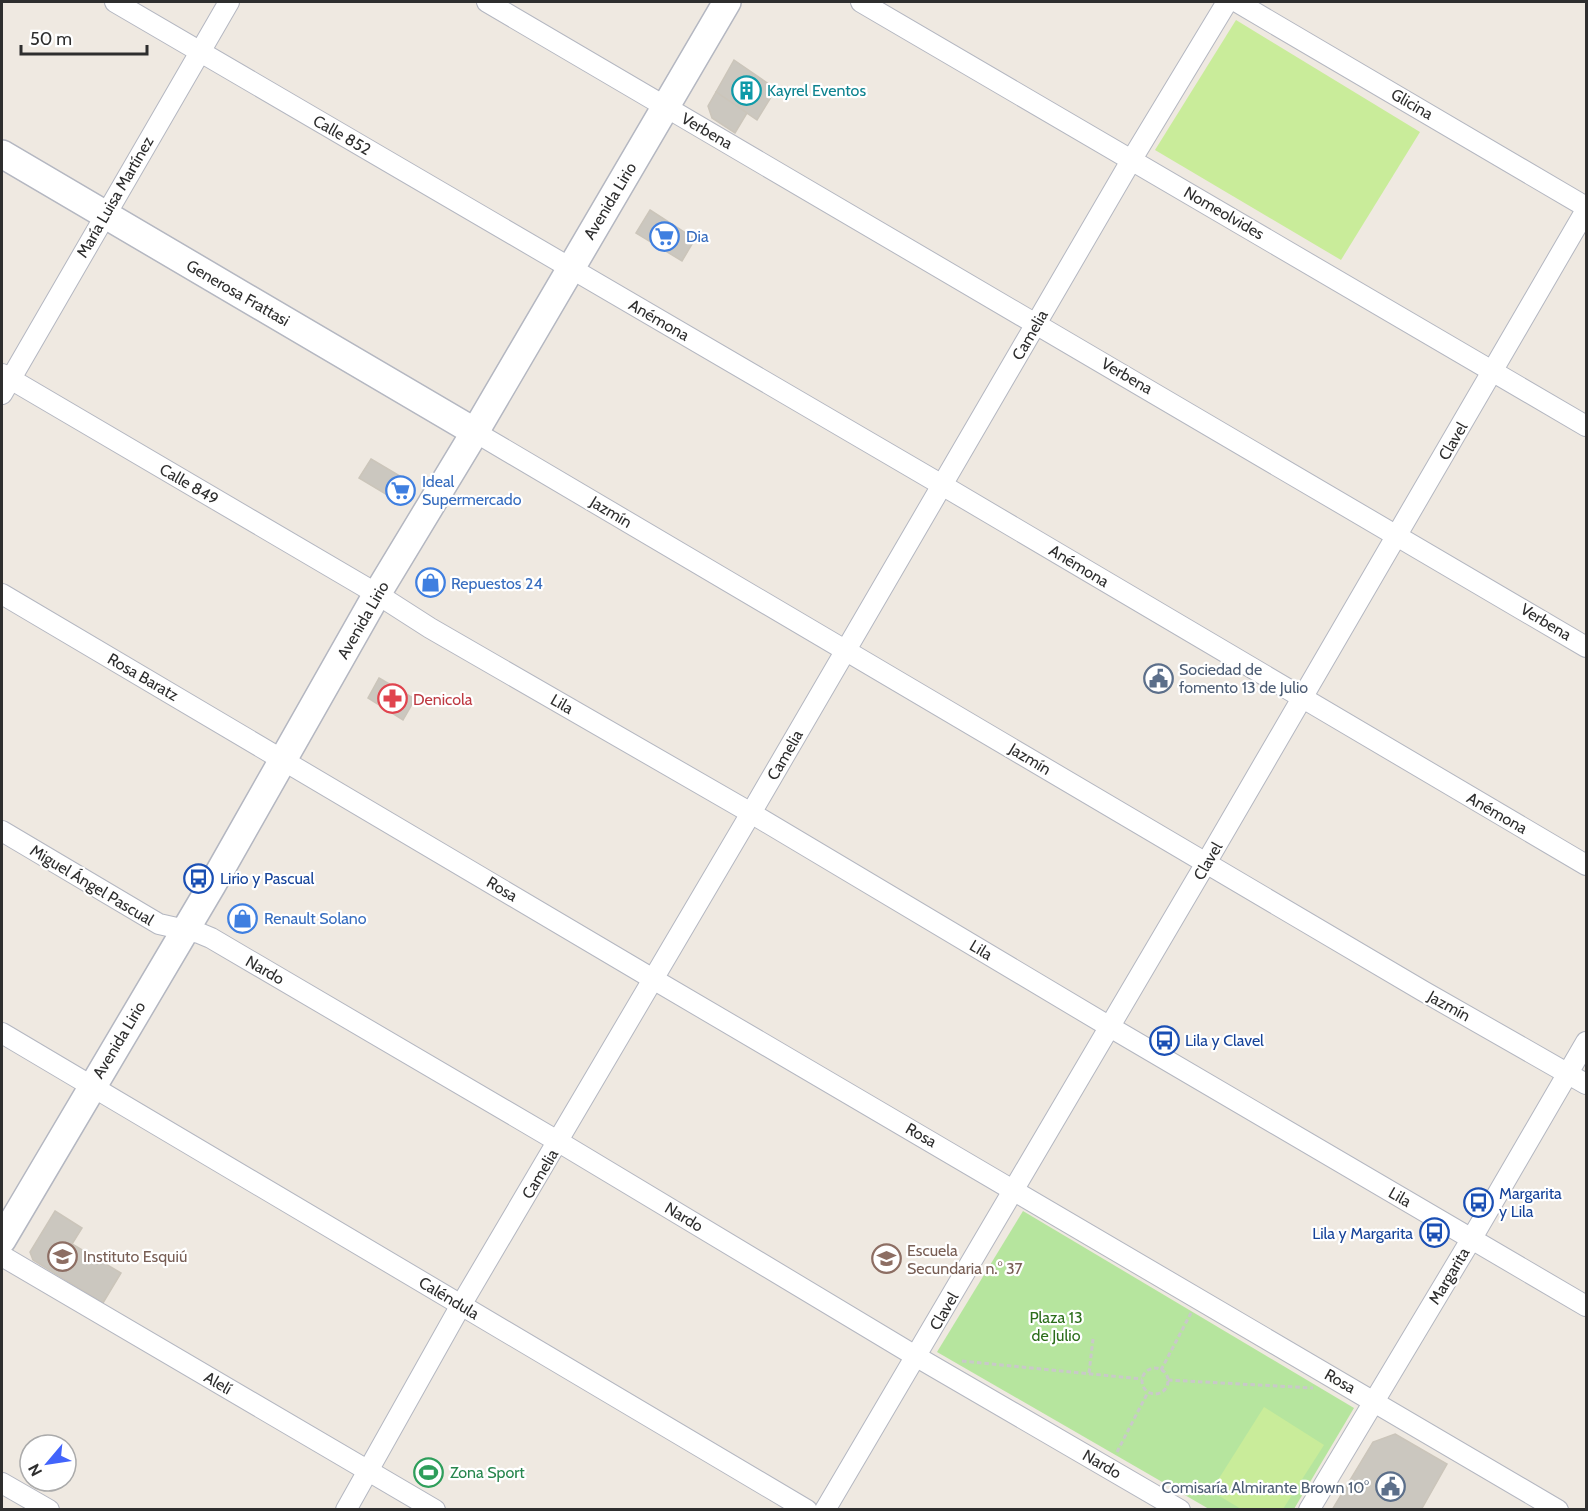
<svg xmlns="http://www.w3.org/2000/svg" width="1588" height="1511" viewBox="0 0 1588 1511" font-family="Cabin,sans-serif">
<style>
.green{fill:#b6e59e}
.pitch{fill:#c9ec9a}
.building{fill:#cbc7bf;stroke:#cbc5ba;stroke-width:1.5}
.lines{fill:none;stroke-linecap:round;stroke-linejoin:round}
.minor-casing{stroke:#b4b7c1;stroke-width:22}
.secondary-casing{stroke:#b4b7c1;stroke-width:30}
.path{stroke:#c9c9c9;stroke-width:3;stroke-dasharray:4.5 3;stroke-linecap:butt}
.minor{stroke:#fff;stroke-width:20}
.secondary{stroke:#fff;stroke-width:27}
.labels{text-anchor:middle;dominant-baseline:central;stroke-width:4.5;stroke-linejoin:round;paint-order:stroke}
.culture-label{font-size:16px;fill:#0d838f;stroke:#fff;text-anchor:start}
.street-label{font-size:16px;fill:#2e2e2e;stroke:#fff}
.shop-label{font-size:16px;fill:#366cbe;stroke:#fff;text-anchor:start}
.service-label{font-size:16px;fill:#4e5e75;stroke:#fff;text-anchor:start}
.health-label{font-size:16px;fill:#be3a42;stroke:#fff;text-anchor:start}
.transit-label{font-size:16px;fill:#164399;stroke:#fff;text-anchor:start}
.education-label{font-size:16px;fill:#785e54;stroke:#fff;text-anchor:start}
.park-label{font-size:16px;fill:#2c6e1b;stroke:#fff}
.leisure-label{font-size:16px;fill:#27864d;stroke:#fff;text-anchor:start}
</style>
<rect width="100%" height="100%" fill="#efe9e1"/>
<path class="green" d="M1023,1211L1354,1408L1294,1509H1209L937,1352Z"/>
<g class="pitch">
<path d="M1236,20L1420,132L1341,260L1155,150Z"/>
<path d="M1264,1407L1324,1445L1283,1509H1241L1211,1491Z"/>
</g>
<g class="building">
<path d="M734,60L776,89L757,120L716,92Z"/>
<path d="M716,92L747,113L735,133L712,118L708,106Z"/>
<path d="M650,210L695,239L682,261L636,233Z"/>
<path d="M371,459L410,482L399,502L359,478Z"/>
<path d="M379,678L415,699L403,720L368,698Z"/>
<path d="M55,1211L82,1228L72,1244L121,1273L103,1303L33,1260L30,1252Z"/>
<path d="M1395,1434L1447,1464L1421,1510H1332L1373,1442Z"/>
</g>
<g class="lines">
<defs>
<g id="minor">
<path d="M115,2L942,485L1586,865"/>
<path d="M487,2L1586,647"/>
<path d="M861,2L1586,426"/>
<path d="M1237,2L1586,207"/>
<path d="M2,374L377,594L430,628L751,813L1110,1027L1586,1306"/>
<path d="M2,394L229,2"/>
<path d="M475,432L1423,991L1586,1084"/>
<path d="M2,594L653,979L1558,1510"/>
<path d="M2,831L159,924L199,933L211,938L559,1142L917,1357L1180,1510"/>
<path d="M2,1033L807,1510"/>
<path d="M2,1256L435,1510"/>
<path d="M2,1483L49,1510"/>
<path d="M346,1510L461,1305L751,813L1132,159L1227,2"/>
<path d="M825,1510L1206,863L1586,210"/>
<path d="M1309,1510L1472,1238L1586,1042"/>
</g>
<g id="secondary">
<path d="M2,154L475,432"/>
<path d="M2,1240L212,885L377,594L475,432L727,2"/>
</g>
</defs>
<use href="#minor" class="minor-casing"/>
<use href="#secondary" class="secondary-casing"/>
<g class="path">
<path d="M962,1361L1142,1379"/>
<circle cx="1155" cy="1381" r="13"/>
<path d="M1161,1370L1191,1313"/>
<path d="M1089,1373L1093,1339"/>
<path d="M1168,1380L1313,1388"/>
<path d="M1117,1452L1148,1392"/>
</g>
<use href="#minor" class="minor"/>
<use href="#secondary" class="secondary"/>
</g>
<defs>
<symbol id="building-ring" viewBox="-11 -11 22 22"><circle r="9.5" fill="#fff" stroke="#0f9aa8" stroke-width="1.5"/><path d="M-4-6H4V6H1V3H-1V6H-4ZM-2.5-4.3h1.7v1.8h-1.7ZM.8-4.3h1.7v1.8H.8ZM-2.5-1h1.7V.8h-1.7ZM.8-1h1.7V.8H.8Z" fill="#0f9aa8"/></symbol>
<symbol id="supermarket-ring" viewBox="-11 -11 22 22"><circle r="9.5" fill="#fff" stroke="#3f7fe0" stroke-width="1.5"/><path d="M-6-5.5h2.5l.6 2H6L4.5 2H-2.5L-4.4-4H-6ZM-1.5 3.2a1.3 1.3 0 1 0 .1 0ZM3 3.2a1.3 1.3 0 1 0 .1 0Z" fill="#3f7fe0"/></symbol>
<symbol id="shop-ring" viewBox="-11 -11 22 22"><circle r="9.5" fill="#fff" stroke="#3f7fe0" stroke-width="1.5"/><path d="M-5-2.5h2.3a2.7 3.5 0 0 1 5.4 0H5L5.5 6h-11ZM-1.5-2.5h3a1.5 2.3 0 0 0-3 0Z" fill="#3f7fe0"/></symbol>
<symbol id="civic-ring" viewBox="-11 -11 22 22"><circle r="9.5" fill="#fff" stroke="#5c6f8a" stroke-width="1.5"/><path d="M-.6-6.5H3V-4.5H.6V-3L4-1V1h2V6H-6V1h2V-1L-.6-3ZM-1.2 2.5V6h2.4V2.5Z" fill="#5c6f8a"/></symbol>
<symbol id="pharmacy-ring" viewBox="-11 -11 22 22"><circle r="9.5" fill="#fff" stroke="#e0444e" stroke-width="1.5"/><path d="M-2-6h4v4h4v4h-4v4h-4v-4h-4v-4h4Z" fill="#e0444e"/></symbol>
<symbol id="bus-ring" viewBox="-11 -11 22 22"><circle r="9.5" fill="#fff" stroke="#1a4fb4" stroke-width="1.5"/><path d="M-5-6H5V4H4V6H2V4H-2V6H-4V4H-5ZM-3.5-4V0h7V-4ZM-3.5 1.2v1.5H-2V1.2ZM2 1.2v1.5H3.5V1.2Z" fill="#1a4fb4"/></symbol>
<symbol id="school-ring" viewBox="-11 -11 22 22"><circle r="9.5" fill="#fff" stroke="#8d6e63" stroke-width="1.5"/><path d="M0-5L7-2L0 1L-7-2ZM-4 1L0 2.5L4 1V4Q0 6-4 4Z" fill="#8d6e63"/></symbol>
<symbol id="stadium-ring" viewBox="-11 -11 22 22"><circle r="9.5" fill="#fff" stroke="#2e9e5b" stroke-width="1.5"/><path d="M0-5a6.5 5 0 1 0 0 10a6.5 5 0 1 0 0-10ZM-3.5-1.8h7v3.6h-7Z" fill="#2e9e5b"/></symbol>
</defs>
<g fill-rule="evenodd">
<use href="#building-ring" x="730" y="74" width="33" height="33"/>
<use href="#supermarket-ring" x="648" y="220" width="33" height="33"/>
<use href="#supermarket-ring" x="384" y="474" width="33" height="33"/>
<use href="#shop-ring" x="414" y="566" width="33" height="33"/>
<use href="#civic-ring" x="1142" y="662" width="33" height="33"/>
<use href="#pharmacy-ring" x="376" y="682" width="33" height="33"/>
<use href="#bus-ring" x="182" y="862" width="33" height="33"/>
<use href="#shop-ring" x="226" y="902" width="33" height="33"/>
<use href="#bus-ring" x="1148" y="1024" width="33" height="33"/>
<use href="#bus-ring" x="1462" y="1186" width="33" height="33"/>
<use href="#bus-ring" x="1418" y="1216" width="33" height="33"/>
<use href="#school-ring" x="46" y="1240" width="33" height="33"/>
<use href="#school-ring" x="870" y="1242" width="33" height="33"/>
<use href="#stadium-ring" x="412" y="1456" width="33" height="33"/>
<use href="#civic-ring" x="1374" y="1470" width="33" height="33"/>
</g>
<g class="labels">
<g class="culture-label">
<text x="767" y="90">Kayrel Eventos</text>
</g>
<g class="street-label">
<text transform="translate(1412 104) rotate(30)">Glicina</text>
<text transform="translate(707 131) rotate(30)">Verbena</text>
<text transform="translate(342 135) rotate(30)">Calle 852</text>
<text transform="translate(115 197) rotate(-60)">María Luisa Martínez</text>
<text transform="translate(610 201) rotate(-59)">Avenida Lirio</text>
<text transform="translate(1224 213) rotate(30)">Nomeolvides</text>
<text transform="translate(238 293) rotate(30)">Generosa Frattasi</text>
<text transform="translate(659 320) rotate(30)">Anémona</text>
<text transform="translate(1030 335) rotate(-60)">Camelia</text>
<text transform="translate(1127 376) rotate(30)">Verbena</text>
<text transform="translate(1453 441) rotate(-60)">Clavel</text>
<text transform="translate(189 484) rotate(30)">Calle 849</text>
<text transform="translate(611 512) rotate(31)">Jazmín</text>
<text transform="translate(1079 566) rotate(31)">Anémona</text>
<text transform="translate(363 620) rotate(-60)">Avenida Lirio</text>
<text transform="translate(1546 622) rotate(31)">Verbena</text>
<text transform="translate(143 677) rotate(30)">Rosa Baratz</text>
<text transform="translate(562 704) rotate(30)">Lila</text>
<text transform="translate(785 755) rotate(-60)">Camelia</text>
<text transform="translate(1030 759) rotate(31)">Jazmín</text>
<text transform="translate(1497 813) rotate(30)">Anémona</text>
<text transform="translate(1208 861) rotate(-60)">Clavel</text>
<text transform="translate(92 885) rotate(31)">Miguel Ángel Pascual</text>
<text transform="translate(502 889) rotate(31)">Rosa</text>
<text transform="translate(981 950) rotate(31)">Lila</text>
<text transform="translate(265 970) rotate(30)">Nardo</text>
<text transform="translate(1449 1006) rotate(29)">Jazmín</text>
<text transform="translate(119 1040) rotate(-59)">Avenida Lirio</text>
<text transform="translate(921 1135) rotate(30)">Rosa</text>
<text transform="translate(540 1174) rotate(-59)">Camelia</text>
<text transform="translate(1400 1197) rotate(30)">Lila</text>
<text transform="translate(684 1217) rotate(31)">Nardo</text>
<text transform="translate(1449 1276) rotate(-59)">Margarita</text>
<text transform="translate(449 1298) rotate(31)">Caléndula</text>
<text transform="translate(944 1311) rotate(-60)">Clavel</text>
<text transform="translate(1340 1381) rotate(30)">Rosa</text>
<text transform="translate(218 1383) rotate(30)">Alelí</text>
<text transform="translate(1102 1464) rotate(30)">Nardo</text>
</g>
<g class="shop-label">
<text x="686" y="236">Dia</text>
<text x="422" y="481">Ideal<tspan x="422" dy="18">Supermercado</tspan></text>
<text x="451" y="583">Repuestos 24</text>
<text x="264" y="918">Renault Solano</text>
</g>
<g class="service-label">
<text x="1179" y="669">Sociedad de<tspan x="1179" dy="18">fomento 13 de Julio</tspan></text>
<text x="1369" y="1487" text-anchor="end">Comisaría Almirante Brown 10°</text>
</g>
<g class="health-label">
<text x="413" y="699">Denicola</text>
</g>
<g class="transit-label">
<text x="220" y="878">Lirio y Pascual</text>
<text x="1185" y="1040">Lila y Clavel</text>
<text x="1499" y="1193">Margarita<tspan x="1499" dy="18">y Lila</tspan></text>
<text x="1413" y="1233" text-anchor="end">Lila y Margarita</text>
</g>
<g class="education-label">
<text x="907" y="1250">Escuela<tspan x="907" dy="18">Secundaria n.° 37</tspan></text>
<text x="83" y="1256">Instituto Esquiú</text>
</g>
<g class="park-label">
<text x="1056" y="1317">Plaza 13<tspan x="1056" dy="18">de Julio</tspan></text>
</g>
<g class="leisure-label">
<text x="450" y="1472">Zona Sport</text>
</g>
</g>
<rect width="1588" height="1511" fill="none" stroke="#2e2e2e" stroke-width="6"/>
<g transform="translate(48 1463) rotate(241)"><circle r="28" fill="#ffffff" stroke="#ababab" stroke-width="1.5"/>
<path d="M0-4.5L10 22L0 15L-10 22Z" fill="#4264fb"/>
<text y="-9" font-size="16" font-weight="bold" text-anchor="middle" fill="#2e2e2e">N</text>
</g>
<path d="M21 45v9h126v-9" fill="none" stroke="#2e2e2e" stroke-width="3"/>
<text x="30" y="45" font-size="18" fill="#2e2e2e" stroke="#ffffff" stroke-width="4.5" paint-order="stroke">50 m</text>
</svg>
